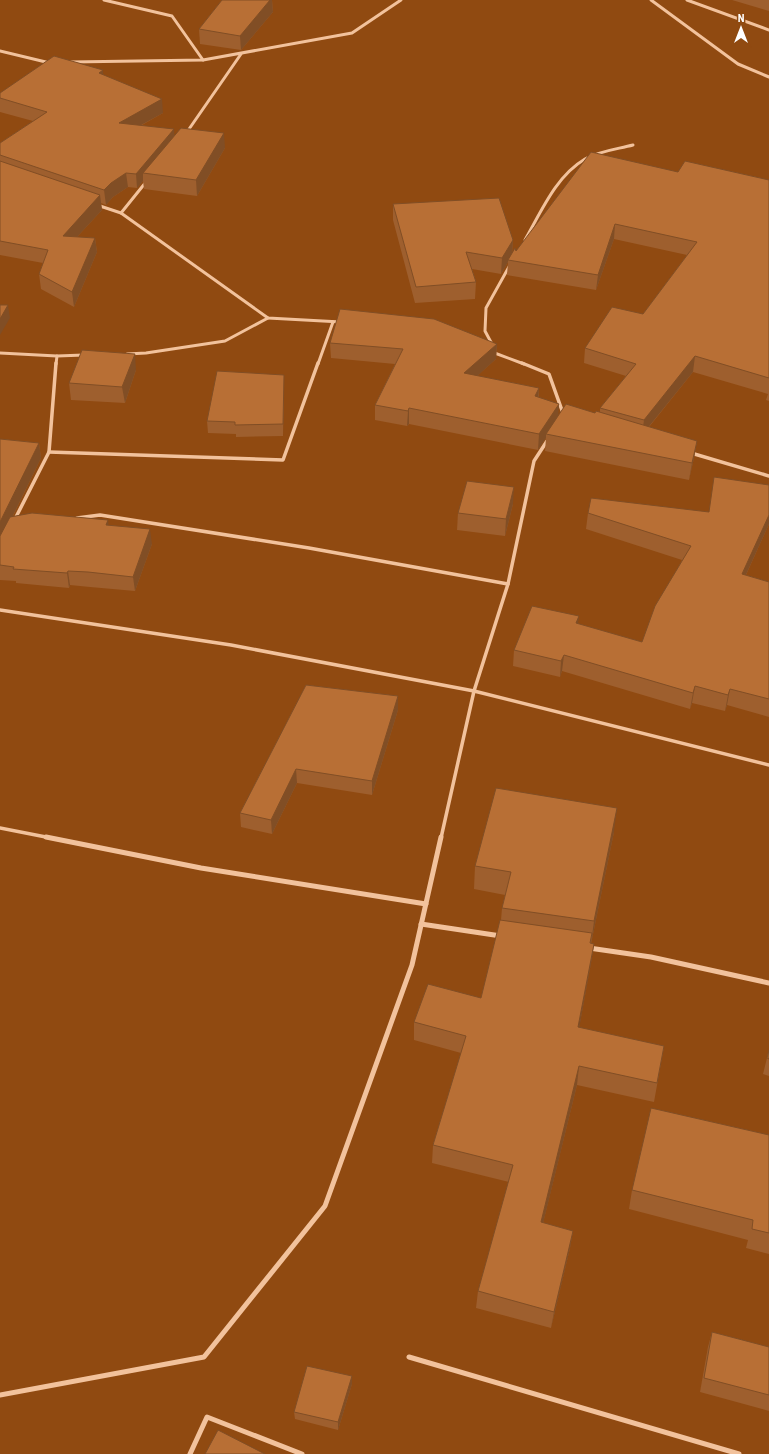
<svg xmlns="http://www.w3.org/2000/svg" width="769" height="1454" viewBox="0 0 769 1454" font-family="'Roboto Condensed',sans-serif">
<style>
.lines{fill:none;stroke-linecap:round;stroke-linejoin:round}
.minor-far2{stroke:#f2c29c;stroke-width:3}
.minor-far1{stroke:#f2c29c;stroke-width:3.5}
.minor{stroke:#f2c29c;stroke-width:5}
.wall{fill:#9e5f2e}
.shaded-wall{fill:#814e25}
.building{fill:#b86f35;stroke:#814e25}
</style>
<rect width="100%" height="100%" fill="#904a11"/>
<g class="lines">
<g class="minor-far2">
<path d="M104,0L172,16L203,60"/>
<path d="M651,0L738,64L769,77"/>
<path d="M687,0L769,30"/>
<path d="M0,51L50,63"/>
<path d="M71,62L203,60L352,33L401,0"/>
<path d="M187,132L241,54"/>
<path d="M97,205L121,213L268,318L341,322"/>
<path d="M121,213L146,182"/>
<path d="M525,240C541,212 556,176 585,159C599,151 618,149 633,145"/>
<path d="M493,346L485,331L486,308L510,265"/>
<path d="M492,352L524,364"/>
<path d="M0,353L57,356L84,355"/>
<path d="M127,354L146,353L225,341L268,318"/>
<path d="M56,364L57,356"/>
<path d="M318,364L333,322"/>
</g>
<g class="minor-far1">
<path d="M522,363L549,374L564,416"/>
<path d="M49,452L283,460L318,363"/>
<path d="M691,453L769,476"/>
<path d="M77,518L100,515L309,548L508,584"/>
<path d="M15,519L49,452L56,363"/>
<path d="M0,610L231,645L474,691L769,765"/>
<path d="M0,828L51,838"/>
<path d="M441,838L474,691L508,584L534,461L547,441"/>
</g>
<g class="minor">
<path d="M46,837L201,868L426,904"/>
<path d="M421,924L501,936"/>
<path d="M589,948L651,957L769,983"/>
<path d="M409,1357L739,1454"/>
<path d="M0,1395L204,1357L325,1206L412,965L441,837"/>
<path d="M190,1454L207,1417L302,1454"/>
</g>
</g>
<g class="wall">
<path d="M222,0H272L273,12L241,50L200,44L199,29Z"/>
<path d="M732,0H769V11Z"/>
<path d="M103,70V75L163,113L142,125L174,135L225,148L197,196L144,189L143,181L137,188L128,187L113,197L106,205L101,203L102,210L77,237L95,238L97,252L74,307L41,289L39,274L43,263L0,255V143L33,121L0,112V93Z"/>
<path d="M678,172L769,180V401L766,400L768,394L693,372L649,427L697,441L694,458L689,480L545,451L546,438L538,450L409,424L407,426L375,420V405L395,364L331,358L330,343L497,344L496,359L477,376L539,388V397L558,416L600,413V408L626,376L584,363L585,348L643,314L687,255L614,239L596,290L507,275L508,262L501,274L472,269L476,282L475,299L415,303L393,220V204L513,240L512,254L516,251Z"/>
<path d="M136,370L125,403L71,400L69,383Z"/>
<path d="M284,387L283,436L236,437V434L208,433L207,421Z"/>
<path d="M0,439L39,443L41,458L13,516L108,525L152,544L135,591L90,587L70,585L69,588L16,583V581L0,580Z"/>
<path d="M769,485V524L746,575L769,582V717L727,705L725,711L692,703L690,709L562,671L560,677L513,666L514,650L578,624L642,642L682,560L586,529L588,513L709,512Z"/>
<path d="M513,504L505,536L457,530L458,513Z"/>
<path d="M306,685L398,696V710L372,795L297,783L272,834L241,827L240,813Z"/>
<path d="M614,832L591,944H594L591,963L579,1028L664,1046L654,1102L577,1085L543,1223L573,1231L570,1248L551,1328L476,1308L478,1291L509,1182L432,1163L433,1145L461,1053L414,1040V1022L481,998L501,920L502,908L505,895L474,889L475,866Z"/>
<path d="M769,1050V1076L763,1074Z"/>
<path d="M769,1135V1254L746,1248L748,1240L629,1209L632,1190Z"/>
<path d="M712,1332L769,1347V1411L700,1392L708,1347Z"/>
<path d="M352,1384L338,1430L295,1419L294,1412Z"/>
</g>
<g class="shaded-wall">
<path d="M270,0H272L273,12L241,50L240,36Z"/>
<path d="M103,70L104,84L99,73Z"/>
<path d="M162,99L163,113L121,136L119,123Z"/>
<path d="M174,129L175,143L143,173V181L137,188L136,174Z"/>
<path d="M224,133L225,148L197,196L196,180Z"/>
<path d="M126,173L128,187L113,197L106,205L104,190L111,183Z"/>
<path d="M100,195L102,210L65,250L63,236Z"/>
<path d="M615,224L614,239L596,290L598,275Z"/>
<path d="M95,238L97,252L74,307L72,292Z"/>
<path d="M513,240L512,256L508,260V262L501,274L502,258Z"/>
<path d="M8,305L10,318L0,335V319Z"/>
<path d="M497,344L496,359L463,389L464,373Z"/>
<path d="M135,354L136,370L125,403L122,387Z"/>
<path d="M695,356L693,372L642,435L644,420Z"/>
<path d="M284,375V387L283,436V424Z"/>
<path d="M539,388L538,404L535,396Z"/>
<path d="M559,404L558,419L546,434V438L538,450L539,434Z"/>
<path d="M409,408V424L407,426L408,411Z"/>
<path d="M697,441L694,458L689,480L692,463Z"/>
<path d="M39,443L41,458L0,542V522Z"/>
<path d="M514,487L513,504L505,536L506,519Z"/>
<path d="M769,515V524L739,590L742,574Z"/>
<path d="M108,520L110,534L106,525Z"/>
<path d="M150,529L152,544L135,591L133,577Z"/>
<path d="M68,571L70,585L69,588L67,573Z"/>
<path d="M579,616L577,632L576,623Z"/>
<path d="M564,655L562,671L560,677L561,661Z"/>
<path d="M695,686L692,703L690,709L693,693Z"/>
<path d="M730,689L727,705L725,711L728,695Z"/>
<path d="M398,696V710L372,795V781Z"/>
<path d="M296,769L297,783L272,834L271,820Z"/>
<path d="M617,808L614,832L591,944L594,921Z"/>
<path d="M594,944L591,963L576,1046L578,1027Z"/>
<path d="M579,1066L577,1085L539,1240L541,1222Z"/>
<path d="M573,1231L570,1248L551,1328L554,1312Z"/>
<path d="M352,1376V1384L338,1430V1422Z"/>
</g>
<g class="building">
<path d="M222,0H270L240,36L199,29Z"/>
<path d="M54,56L103,70L99,73L162,99L119,123L174,129L136,174L126,173L111,183L104,190L0,155V143L47,112L0,98V93Z"/>
<path d="M181,128L224,133L196,180L143,173Z"/>
<path d="M591,152L678,172L685,161L769,180V378L695,356L644,420L600,408L636,364L585,348L612,307L643,314L697,242L615,224L598,275L508,260L515,248L516,251Z"/>
<path d="M0,161L100,195L63,236L95,238L72,292L39,274L48,250L0,241Z"/>
<path d="M499,198L513,240L502,258L466,252L476,282L416,287L393,204Z"/>
<path d="M0,305H8L0,319Z"/>
<path d="M340,309L434,319L497,344L464,373L539,388L535,396L559,404L539,434L409,408L408,411L375,405L403,349L330,343Z"/>
<path d="M82,350L135,354L122,387L69,383Z"/>
<path d="M217,371L284,375L283,424L235,425V422L207,421Z"/>
<path d="M566,404L595,413L596,411L697,441L692,463L546,434Z"/>
<path d="M0,439L39,443L0,522Z"/>
<path d="M714,477L769,485V515L742,574L769,582V699L730,689L728,695L695,686L693,693L564,655L561,661L514,650L532,606L579,616L576,623L642,642L655,606L691,546L588,513L591,498L709,512Z"/>
<path d="M467,481L514,487L506,519L458,513Z"/>
<path d="M32,513L108,520L106,525L150,529L133,577L88,572L68,571L67,573L13,569L14,567L0,565V536L10,517Z"/>
<path d="M306,685L398,696L372,781L296,769L271,820L240,813Z"/>
<path d="M496,788L617,808L594,921L502,908L511,872L475,866Z"/>
<path d="M500,920L592,933L590,943L594,944L578,1027L664,1046L657,1083L579,1066L541,1222L573,1231L554,1312L478,1291L513,1165L433,1145L466,1036L414,1022L428,984L481,998Z"/>
<path d="M769,1050V1059L767,1058Z"/>
<path d="M651,1108L769,1135V1233L752,1229L753,1220L632,1190Z"/>
<path d="M712,1332L769,1347V1395L704,1378Z"/>
<path d="M307,1366L352,1376L338,1422L294,1412Z"/>
<path d="M218,1430L265,1454H205Z"/>
</g>
<g transform="translate(741 28)" stroke="#904a11" stroke-width="3" paint-order="stroke">
<path d="M0-3L7 15L0 10L-7 15Z" fill="#ffffff"/>
<text y="-6" font-size="11" font-weight="bold" text-anchor="middle" fill="#ffffff">N</text>
</g>
</svg>
